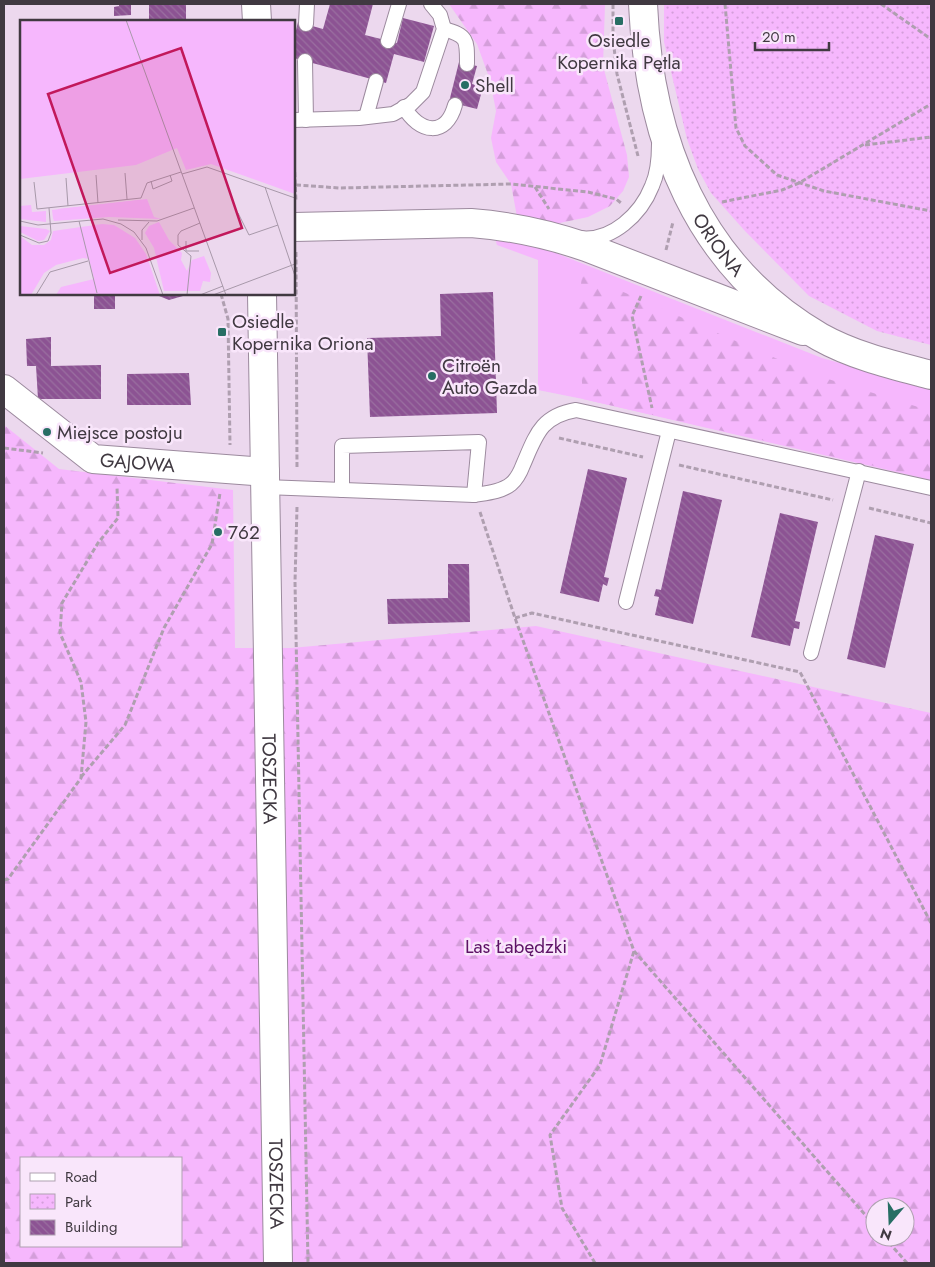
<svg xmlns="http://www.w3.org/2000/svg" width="935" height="1267" viewBox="0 0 935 1267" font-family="Jost,sans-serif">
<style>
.green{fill:#f6b7fd}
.forest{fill:url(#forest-firs);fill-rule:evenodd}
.park{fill:url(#park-dots)}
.building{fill:url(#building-back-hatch)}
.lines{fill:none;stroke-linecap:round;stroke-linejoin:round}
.lane-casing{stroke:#9c8a9e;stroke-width:16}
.street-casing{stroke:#9c8a9e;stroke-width:30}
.secondary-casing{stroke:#9c8a9e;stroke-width:30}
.path{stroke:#af9fb0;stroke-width:3;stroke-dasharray:5 2.5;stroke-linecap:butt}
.lane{stroke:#fff;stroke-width:14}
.street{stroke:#fff;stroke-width:28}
.secondary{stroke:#fff;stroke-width:28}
.poi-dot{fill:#276e64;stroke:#f9e6fb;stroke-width:2}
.labels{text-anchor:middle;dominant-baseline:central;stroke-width:5;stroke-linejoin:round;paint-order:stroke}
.poi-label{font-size:19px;fill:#403941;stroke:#f9e6fb;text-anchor:start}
.street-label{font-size:19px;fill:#403941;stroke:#f9e6fb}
.park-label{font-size:19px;fill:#5d1266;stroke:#f9e6fb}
.inset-road{fill:none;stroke:#a798a9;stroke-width:1}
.view{fill:#c2185b;fill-opacity:0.15;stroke:#c2185b;stroke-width:2.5}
.inset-edge{fill:none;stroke:#403941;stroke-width:2.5}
</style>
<defs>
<pattern id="forest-firs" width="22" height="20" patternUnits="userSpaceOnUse" patternTransform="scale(1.25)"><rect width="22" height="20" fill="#f6b7fd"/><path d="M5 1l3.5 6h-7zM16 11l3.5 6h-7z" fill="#d49eda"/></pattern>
<pattern id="park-dots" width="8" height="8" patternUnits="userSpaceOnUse" patternTransform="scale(1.25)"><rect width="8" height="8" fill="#f6b7fd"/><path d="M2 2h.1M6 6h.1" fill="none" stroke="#d49eda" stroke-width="1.8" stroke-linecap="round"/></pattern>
<pattern id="building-back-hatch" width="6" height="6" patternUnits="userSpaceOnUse" patternTransform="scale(1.25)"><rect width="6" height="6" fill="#8c5393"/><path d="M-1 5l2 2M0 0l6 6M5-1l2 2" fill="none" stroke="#9a6fa0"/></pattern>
</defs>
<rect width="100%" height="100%" fill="#ecd8ee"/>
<path class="green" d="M494,235L538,246L822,358L931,389V480L583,399L538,390V260L497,245Z"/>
<g class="forest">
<path d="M449,4H605L603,66L627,155L629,177L623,191L610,206L588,217L555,224L517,217L511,184L496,162L491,138L496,111L490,80L477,44Z"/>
<path d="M582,274L812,374L931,411V479L583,399L578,316Z"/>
<path d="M4,425L59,469L233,490L235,648H291L536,626L931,713V1263H4ZM21,1158H181V1246H21ZM875,1207H905V1237H875Z"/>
</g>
<path class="park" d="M664,4H931V345L877,331L809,296L745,231L711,193L698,169L687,139L664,42Z"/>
<g class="building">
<path d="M119,4H131V15L114,16V7L119,6Z"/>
<rect x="149" y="4" width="37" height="17"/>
<path d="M330,4H373L365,35L397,43L403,18L434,26L424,62L394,54L386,83L294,58V39L298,22L323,29Z"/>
<path d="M459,62L477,66L472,84L483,87L477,109L449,102Z"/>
<path d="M493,292L497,413L370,417L367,338L441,336L440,294Z"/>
<rect x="94" y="294" width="21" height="15"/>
<path d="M154,294H190L169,300Z"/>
<path d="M51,337V366L101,365V399H38L36,366H27L26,339Z"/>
<path d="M189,373L191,405H127V374Z"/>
<path d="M588,469L627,478L604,577L609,578L607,586L603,584L599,602L560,593Z"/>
<path d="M683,491L722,500L693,624L655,615L659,597L654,596L656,589L661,590Z"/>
<path d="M780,513L818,522L795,621L800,622L799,629L794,628L790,646L751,637Z"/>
<path d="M875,535L914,544L885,668L847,659Z"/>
<path d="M448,564H469L470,622L388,624L387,599L448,598Z"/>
</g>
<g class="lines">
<defs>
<g id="lane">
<path d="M306,24L307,4"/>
<path d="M444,29C468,36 467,40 467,64"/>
<path d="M388,41L399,4"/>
<path d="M305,61L306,120"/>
<path d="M404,107C419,133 446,138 455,105"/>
<path d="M366,117L376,81"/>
<path d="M294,120L359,118L393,114L411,104L423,92L444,29L440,15L431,4"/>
<path d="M580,238C612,242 641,214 652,186C658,173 659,158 659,144"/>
<path d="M265,487L474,495C486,493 501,492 511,484C517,479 520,473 523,465C536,435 541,416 576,410L931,488"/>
<path d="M342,490V446L479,442L474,495"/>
<path d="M626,602L669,431"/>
<path d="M811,653L859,471"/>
</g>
<g id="street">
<path d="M294,227L471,223C511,226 548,234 586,247L803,331"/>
<path id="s1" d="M4,389L93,459L265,472"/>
</g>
<g id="secondary">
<path d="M256,4L257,21"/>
<path id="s2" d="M643,4C649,140 697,266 820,337C854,356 893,365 931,375"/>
<path id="s3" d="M262,294L278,1263"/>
</g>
</defs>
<use href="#lane" class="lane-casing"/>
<use href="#street" class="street-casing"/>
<use href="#secondary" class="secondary-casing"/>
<g class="path">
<path d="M613,4V38L617,74L638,156"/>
<path d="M725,4L736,128L745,146L777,175L824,191L931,211"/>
<path d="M881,4L931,39"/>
<path d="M865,145L931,137"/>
<path d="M294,157L296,201"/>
<path d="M296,185L340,188L511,184L588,192L616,199L621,203"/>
<path d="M535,187L549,209"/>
<path d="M722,202L782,190L799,183L931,104"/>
<path d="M666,250L673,222"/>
<path d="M296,252L297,469"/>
<path d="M221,294L228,319L230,445"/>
<path d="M641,296L632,316L652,408"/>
<path d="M559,438L643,457"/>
<path d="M4,448L43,453"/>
<path d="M679,465L833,500"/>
<path d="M297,507L295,582L308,1263"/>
<path d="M869,508L931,523"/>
<path d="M480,512L515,618L634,951L875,1226"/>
<path d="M515,618L532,613L800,672L931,923"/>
<path d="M81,777L125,725L164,628L212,544L220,493"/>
<path d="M4,880L8,879L81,778L86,722L81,682L60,633L62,603L98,543L118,518L117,487"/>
<path d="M884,1237L907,1263"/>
<path d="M595,1263L562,1208L550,1135L600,1065L634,951"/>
</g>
<use href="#lane" class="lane"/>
<use href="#street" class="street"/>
<use href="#secondary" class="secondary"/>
</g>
<g class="poi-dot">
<rect x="614" y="16" width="10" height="10" rx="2.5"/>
<circle cx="465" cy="85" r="5"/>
<rect x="217" y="327" width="10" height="10" rx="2.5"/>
<circle cx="432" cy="376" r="5"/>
<circle cx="47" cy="432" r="5"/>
<circle cx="218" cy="532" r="5"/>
</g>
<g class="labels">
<g class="poi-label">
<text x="619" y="40" text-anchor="middle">Osiedle<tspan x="619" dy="22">Kopernika Pętla</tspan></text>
<text x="475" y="85">Shell</text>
<text x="232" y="321">Osiedle<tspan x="232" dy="22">Kopernika Oriona</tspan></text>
<text x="442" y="365">Citroën<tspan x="442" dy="22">Auto Gazda</tspan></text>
<text x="57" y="432">Miejsce postoju</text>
<text x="228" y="532">762</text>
</g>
<g class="street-label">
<text stroke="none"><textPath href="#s2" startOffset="256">ORIONA</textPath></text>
<text stroke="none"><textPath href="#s1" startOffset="158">GAJOWA</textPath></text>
<text stroke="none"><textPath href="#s3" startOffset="485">TOSZECKA</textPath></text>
<text stroke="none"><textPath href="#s3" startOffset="890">TOSZECKA</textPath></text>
</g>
<g class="park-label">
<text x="516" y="946">Las Łabędzki</text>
</g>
</g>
<g transform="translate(20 20)">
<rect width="275" height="275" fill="#ecd8ee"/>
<path d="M127,179L134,197L141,199L89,197L34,201L33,198L32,190ZM11,185L12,192L26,191V202L0,199V186ZM0,206L26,209L30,211L24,220L18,221L0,212Z" fill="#f6b7fd"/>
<path d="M0,0H275V174L191,144L166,150L157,128L116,145L0,159ZM120,180L127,197L66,195V191L48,196L39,194L38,189ZM139,202L149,220L162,233L161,240L167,251L172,240L184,236L191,253L190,262L183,261L180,271H144L134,228L125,213L129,206Z" fill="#f6b7fd"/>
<path d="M82,204L94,205L115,218L126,234L140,275H36L41,267L74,259L69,239L63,238L36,245L24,253L11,275H0V216L12,225H24L31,220L33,211Z" fill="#f6b7fd"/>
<path class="inset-road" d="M106,0L206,275M105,153L107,179M162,154L187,147L275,178M76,155L78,183M46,158L48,186M131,161L133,169L152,161L150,155M14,162L17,189L121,178L127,163L161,152M245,167L275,256M218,193L229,215L258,205M98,200L137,201L174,188M0,201L18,205L83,199L101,204L114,212L126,228L143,275M59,201L77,273M0,215L19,223L28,221L31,213L29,188M122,220V210L129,202M166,221V231H179M16,275L30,252L68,241M167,275L171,236L158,225V215L161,211L180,203M180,275L203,266M193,275L275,244"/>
<path class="view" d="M161,28L222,208L90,253L28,74Z"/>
<rect width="275" height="275" class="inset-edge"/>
</g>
<rect width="935" height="1267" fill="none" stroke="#403941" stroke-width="10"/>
<rect x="20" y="1157" width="162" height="90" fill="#f9e6fb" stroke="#afa1b1"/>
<rect x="30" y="1173" width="25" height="8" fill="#ffffff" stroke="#afa1b1"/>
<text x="65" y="1182" font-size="15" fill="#403941">Road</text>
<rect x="30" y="1194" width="25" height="15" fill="url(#park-dots)" stroke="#afa1b1"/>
<text x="65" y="1207" font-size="15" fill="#403941">Park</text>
<rect x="30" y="1220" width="25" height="15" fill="url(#building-back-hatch)" stroke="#afa1b1"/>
<text x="65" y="1232" font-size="15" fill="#403941">Building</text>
<g transform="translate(890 1222) rotate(199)"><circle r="24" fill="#f9e6fb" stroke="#afa1b1"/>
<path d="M0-4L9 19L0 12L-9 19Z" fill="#276e64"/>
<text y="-8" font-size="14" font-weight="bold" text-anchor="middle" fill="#403941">N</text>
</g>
<path d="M755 42v8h74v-8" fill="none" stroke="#403941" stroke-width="2.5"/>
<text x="762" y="42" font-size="15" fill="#403941" stroke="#f9e6fb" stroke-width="4" paint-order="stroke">20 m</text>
</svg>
